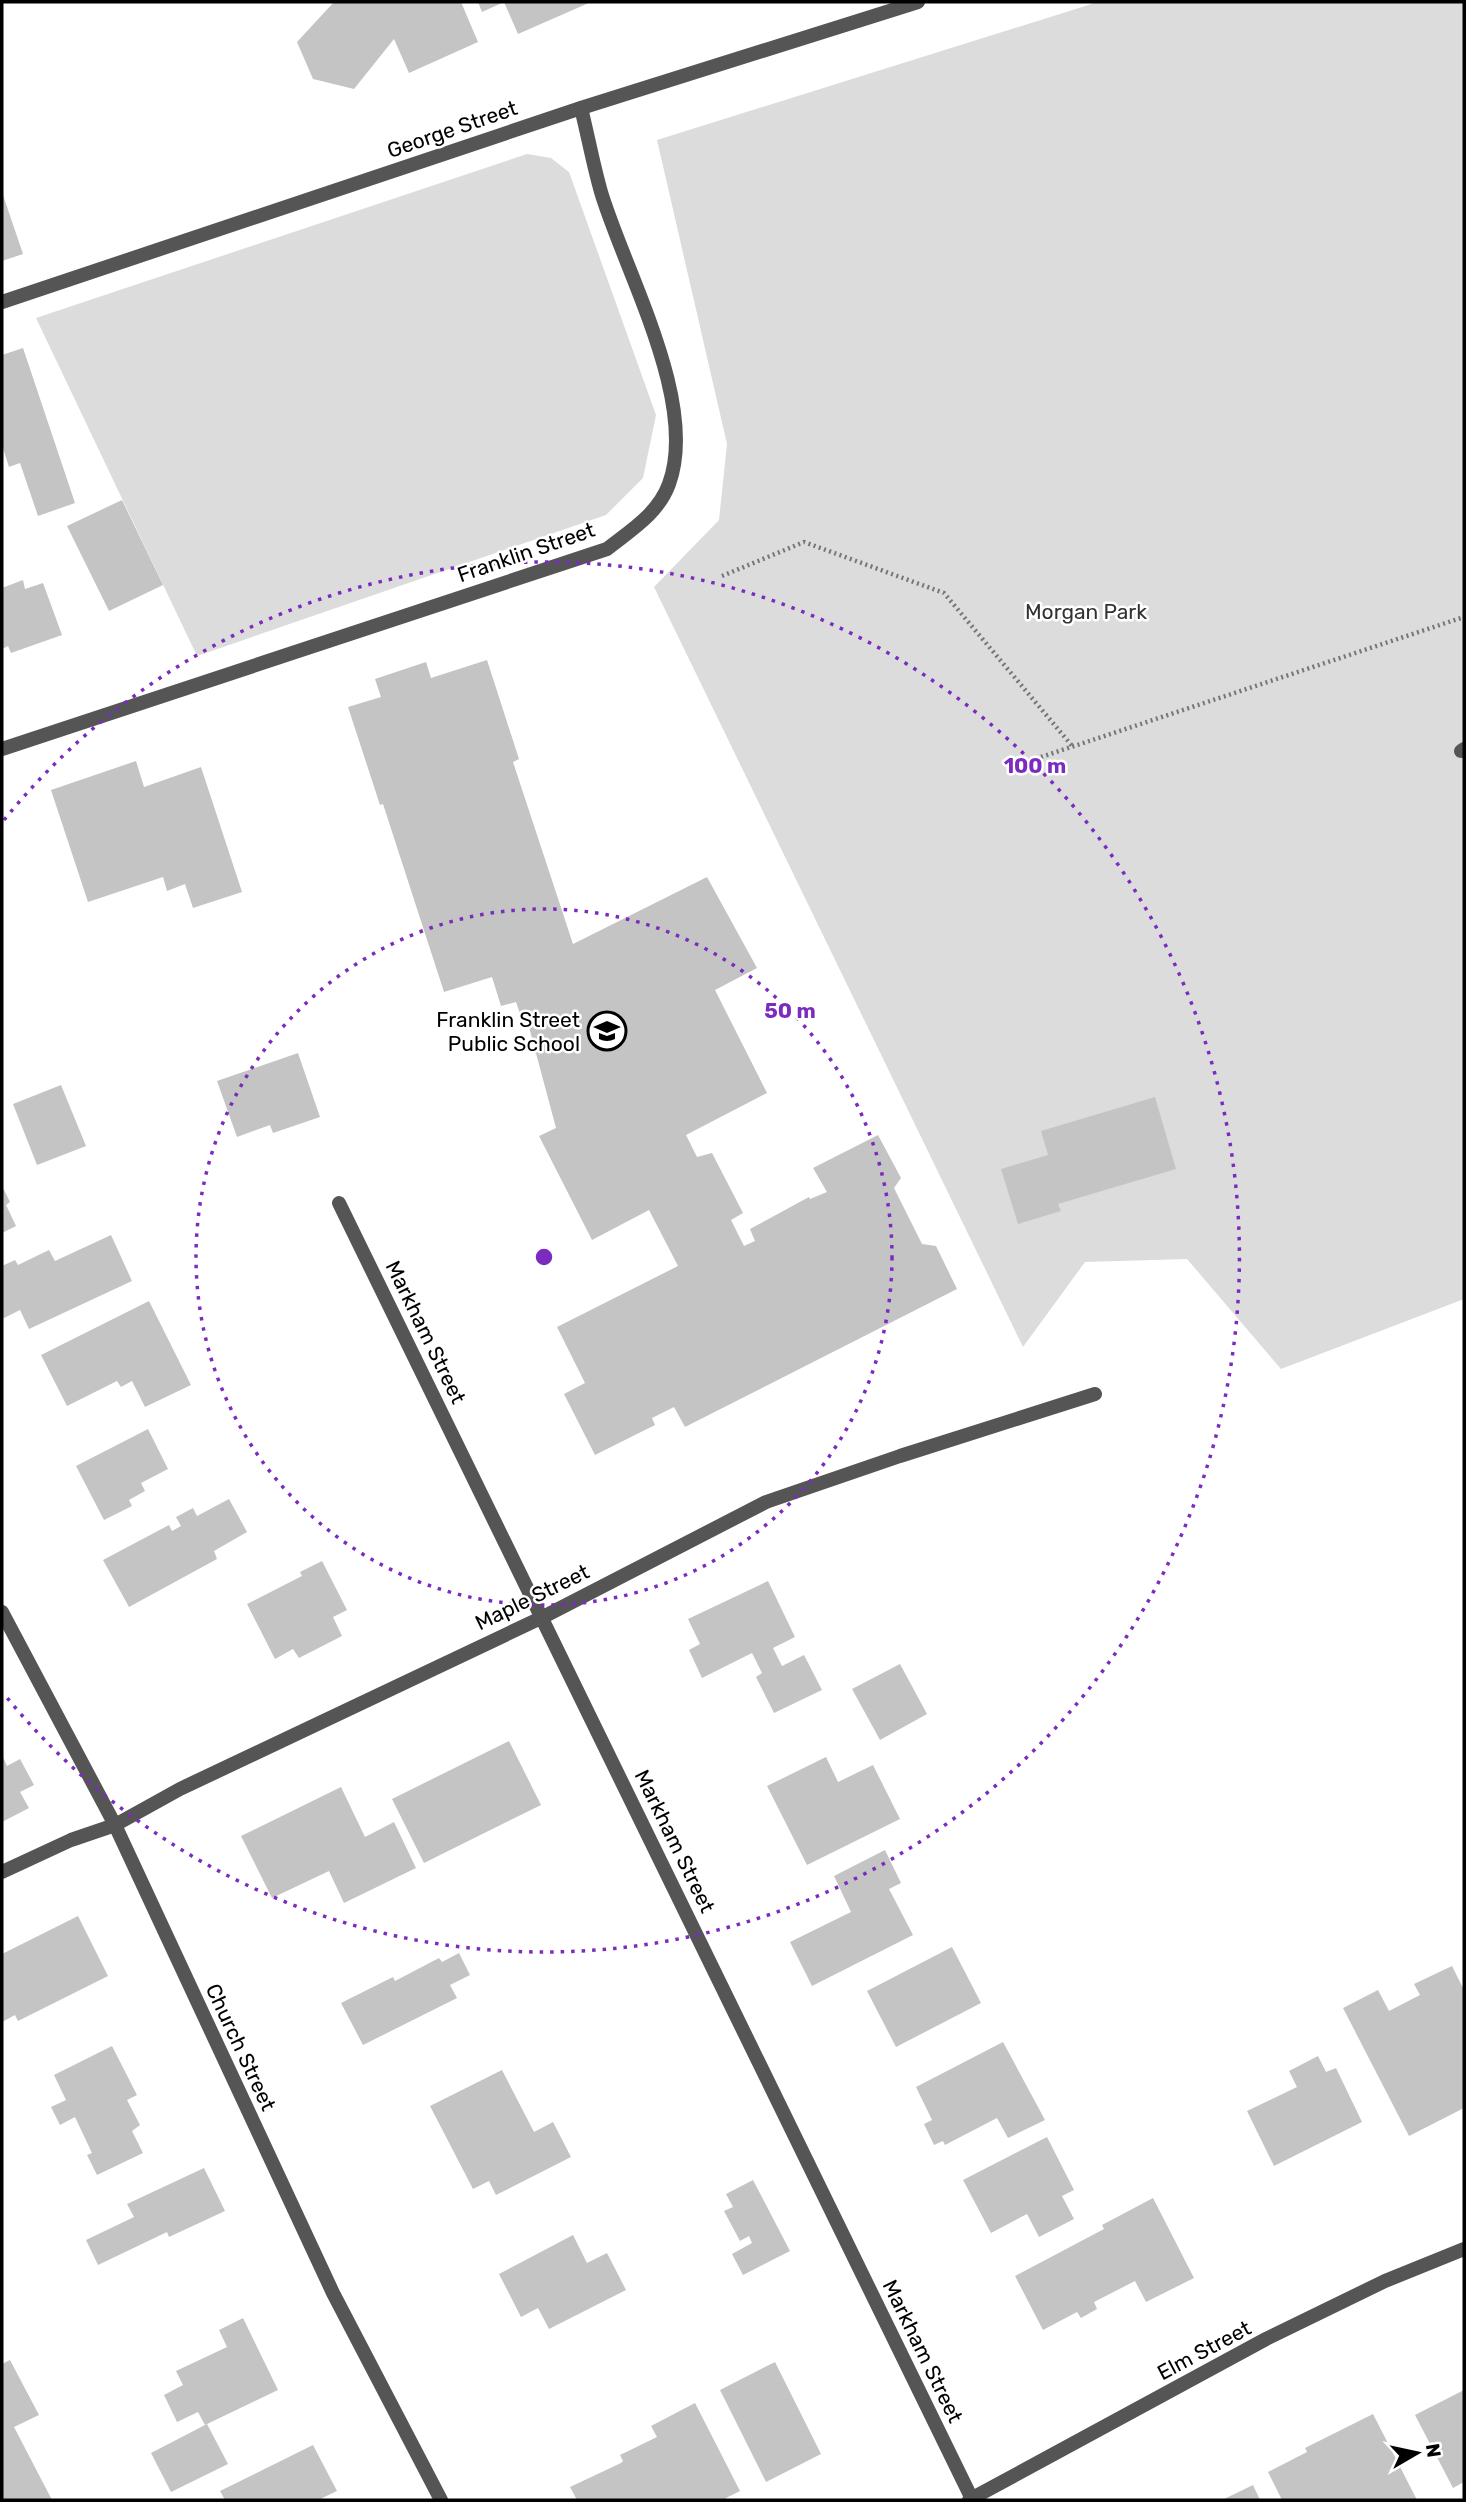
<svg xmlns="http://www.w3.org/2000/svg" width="1466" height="2502" viewBox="0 0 1466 2502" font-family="Rubik,sans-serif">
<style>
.green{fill:#dcdcdc}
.building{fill:#c4c4c4}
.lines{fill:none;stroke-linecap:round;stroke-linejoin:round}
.path{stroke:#777;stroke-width:4.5;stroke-dasharray:2 3.5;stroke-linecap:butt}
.service{stroke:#555;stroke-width:14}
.minor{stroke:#555;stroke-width:14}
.tertiary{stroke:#555;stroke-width:14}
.ring{fill:none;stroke:#7b2cbf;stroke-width:3.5;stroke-dasharray:3.5 7}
.labels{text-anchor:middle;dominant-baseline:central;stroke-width:5;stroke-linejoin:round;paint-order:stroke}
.street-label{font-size:21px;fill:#000;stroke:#fff}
.park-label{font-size:21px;fill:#333;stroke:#fff}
.poi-label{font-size:21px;fill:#000;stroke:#fff;text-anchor:end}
.centre{fill:#7b2cbf;stroke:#fff;stroke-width:3.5}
.ring-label{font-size:21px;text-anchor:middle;font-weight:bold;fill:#7b2cbf;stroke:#fff;stroke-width:5;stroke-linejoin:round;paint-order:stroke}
</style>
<rect width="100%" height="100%" fill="#fff"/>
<g class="green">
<path d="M1098,2H1464V1299L1281,1369L1187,1259L1085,1262L1023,1347L654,587L719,520L727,444L657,140Z"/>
<path d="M527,154L551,158L569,172L656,415L643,478L606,515L197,656L36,318Z"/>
</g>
<g class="building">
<path d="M334,2H461L478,42L409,73L394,39L354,89L313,79L297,42Z"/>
<path d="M478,2H591L518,34L504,2L482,12Z"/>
<path d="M2,192L23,254L2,261Z"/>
<path d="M23,348L75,503L38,516L20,463L9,467L2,445V355Z"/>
<path d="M122,500L163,585L109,611L67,526Z"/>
<path d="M23,580L25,589L43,583L62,635L11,653L8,646L2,649V588Z"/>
<path d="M487,660L519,759L513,762L573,944L707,877L757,968L715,990L767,1093L686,1135L697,1157L712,1153L743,1213L731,1220L744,1246L755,1241L750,1229L809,1197L810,1199L827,1192L813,1168L878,1135L901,1178L894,1188L922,1244L936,1246L957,1289L685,1427L674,1407L652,1418L655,1425L595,1455L564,1394L585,1383L557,1327L678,1266L649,1210L592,1240L539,1136L556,1128L529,1027L525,1028L516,1002L501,1006L492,977L444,992L383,804L380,805L348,707L381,697L375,679L426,662L431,678Z"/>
<path d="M136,761L144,787L201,767L242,892L193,908L185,884L167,891L163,877L88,902L51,790Z"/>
<path d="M298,1053L320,1117L273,1133L270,1125L237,1137L217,1081Z"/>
<path d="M61,1085L86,1146L37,1165L13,1104Z"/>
<path d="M1155,1097L1176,1169L1058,1204L1061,1211L1018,1224L1001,1169L1048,1155L1041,1131Z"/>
<path d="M2,1186L10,1202L6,1205L16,1226L2,1233Z"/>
<path d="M111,1235L132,1281L29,1329L20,1310L2,1319V1266L15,1260L18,1265L49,1250L55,1261Z"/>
<path d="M149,1301L191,1385L145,1407L132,1381L121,1387L117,1381L67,1406L41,1355Z"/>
<path d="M148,1429L168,1469L141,1483L145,1491L129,1500L132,1506L104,1520L76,1466Z"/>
<path d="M229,1499L247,1532L214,1551L217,1559L129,1607L103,1560L169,1525L172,1531L181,1526L176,1517L193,1508L197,1516Z"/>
<path d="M322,1561L347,1610L333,1617L342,1636L299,1658L293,1649L275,1659L247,1604L302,1576L300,1572Z"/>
<path d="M768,1581L795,1637L773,1648L782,1666L804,1655L822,1690L774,1713L756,1677L762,1673L752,1653L702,1678L689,1650L700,1644L688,1619Z"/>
<path d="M900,1664L927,1714L880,1740L852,1689Z"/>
<path d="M509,1741L541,1805L424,1863L392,1799Z"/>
<path d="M2,1755L7,1766L20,1759L34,1785L20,1792L29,1808L2,1822Z"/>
<path d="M826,1757L838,1782L873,1765L900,1819L807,1865L767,1786Z"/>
<path d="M341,1787L365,1837L394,1822L416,1868L344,1903L329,1871L272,1898L241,1836Z"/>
<path d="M885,1850L901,1883L889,1889L913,1935L812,1986L790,1942L851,1912L834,1876Z"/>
<path d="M78,1916L108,1976L18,2021L15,2015L2,2022V1954Z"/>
<path d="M952,1947L981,2003L896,2047L867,1991Z"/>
<path d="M459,1953L470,1975L450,1985L457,1998L363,2045L341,2003L393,1977L395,1981L439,1958L442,1962Z"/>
<path d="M1452,1966L1464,1990V2108L1409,2136L1343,2008L1378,1990L1389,2011L1420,1995L1414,1984Z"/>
<path d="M1003,2042L1045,2120L1008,2138L997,2118L945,2145L943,2141L934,2145L924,2124L932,2120L916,2087Z"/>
<path d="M112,2046L137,2095L127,2100L140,2125L132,2131L143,2153L97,2175L87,2155L92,2153L75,2117L60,2125L51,2107L66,2100L54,2075Z"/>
<path d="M1318,2056L1326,2072L1336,2068L1362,2122L1274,2166L1247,2111L1297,2087L1289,2071Z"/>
<path d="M502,2070L534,2132L553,2122L571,2157L496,2195L489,2181L473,2189L430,2106Z"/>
<path d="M1047,2137L1074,2190L1062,2196L1074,2219L1039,2237L1027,2214L991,2233L963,2180Z"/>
<path d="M204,2168L225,2211L169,2237L167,2232L98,2265L86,2240L134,2217L127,2204Z"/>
<path d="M753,2180L790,2251L743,2275L732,2254L752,2243L749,2236L740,2241L724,2211L733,2207L726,2194Z"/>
<path d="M1153,2198L1194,2278L1146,2302L1135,2281L1094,2302L1097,2309L1081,2318L1077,2312L1043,2330L1015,2276L1104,2229L1102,2225Z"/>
<path d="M573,2235L587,2263L607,2253L626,2290L549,2329L538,2308L521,2317L499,2274Z"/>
<path d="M243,2318L278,2390L205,2425L198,2412L177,2422L164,2395L183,2385L176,2371L227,2347L219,2330Z"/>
<path d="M10,2360L39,2415L14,2427L52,2500H2V2364Z"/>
<path d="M775,2362L821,2454L766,2482L720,2390Z"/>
<path d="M1464,2390V2482L1453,2488L1415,2415Z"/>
<path d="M695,2403L740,2491L722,2500H577L570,2487L621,2463L623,2461L620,2455L657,2437L651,2426Z"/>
<path d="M1373,2414L1417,2500H1282L1268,2472L1307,2452L1305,2448Z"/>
<path d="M207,2424L228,2464L171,2492L151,2453Z"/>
<path d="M313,2445L337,2491L318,2500H225L220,2491Z"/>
<path d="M1253,2485L1260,2500H1222Z"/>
</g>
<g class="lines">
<g class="path">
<path d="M722,576L804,542L944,593L1073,747"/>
<path d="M1041,757L1464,617"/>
</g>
<path class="service" d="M1461,751L1464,749"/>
<g class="minor">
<path d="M2,302L581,108L918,2"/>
<path d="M2,749L607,549C631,530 658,514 669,484C699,402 625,272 601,192C593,164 588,136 581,108"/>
<path d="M339,1203L972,2499"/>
<path d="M2,1872L71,1840L115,1825L180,1789L543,1617L766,1502L900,1456L1095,1394"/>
<path d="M969,2500L1266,2339L1385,2281L1464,2249"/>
</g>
<path class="tertiary" d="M2,1612L115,1825L333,2293L441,2500"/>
</g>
<g class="ring">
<circle cx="544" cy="1257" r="348"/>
<path d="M4 820A695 695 0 1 1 4 1694"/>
</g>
<defs>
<symbol id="school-ring" viewBox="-11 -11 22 22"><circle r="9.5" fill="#fff" stroke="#000" stroke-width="1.5"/><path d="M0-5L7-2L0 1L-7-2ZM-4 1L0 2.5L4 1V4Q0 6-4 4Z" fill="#000"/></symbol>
</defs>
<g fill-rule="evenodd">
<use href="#school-ring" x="585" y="1009" width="44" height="44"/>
</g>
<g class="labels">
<g class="street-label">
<text transform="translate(452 129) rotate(-19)">George Street</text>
<text transform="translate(526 552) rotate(-19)">Franklin Street</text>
<text transform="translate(426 1332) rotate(64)">Markham Street</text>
<text transform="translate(532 1597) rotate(-26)">Maple Street</text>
<text transform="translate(675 1841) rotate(64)">Markham Street</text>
<text transform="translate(241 2047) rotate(65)">Church Street</text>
<text transform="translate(1204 2350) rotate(-28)">Elm Street</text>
<text transform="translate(923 2351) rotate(64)">Markham Street</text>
</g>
<g class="park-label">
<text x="1086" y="611">Morgan Park</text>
</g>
<g class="poi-label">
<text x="580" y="1019">Franklin Street<tspan x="580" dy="24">Public School</tspan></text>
</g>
</g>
<circle cx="544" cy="1257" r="10" class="centre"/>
<g class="ring-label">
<text x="1035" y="773">100 m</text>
<text x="790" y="1018">50 m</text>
</g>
<rect width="1466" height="2502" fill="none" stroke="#000000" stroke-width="7"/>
<g transform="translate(1417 2453) rotate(81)" stroke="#ffffff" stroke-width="5" paint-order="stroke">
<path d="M0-5L12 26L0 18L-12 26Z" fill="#000000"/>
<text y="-10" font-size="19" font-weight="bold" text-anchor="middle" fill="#000000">N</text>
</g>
</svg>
